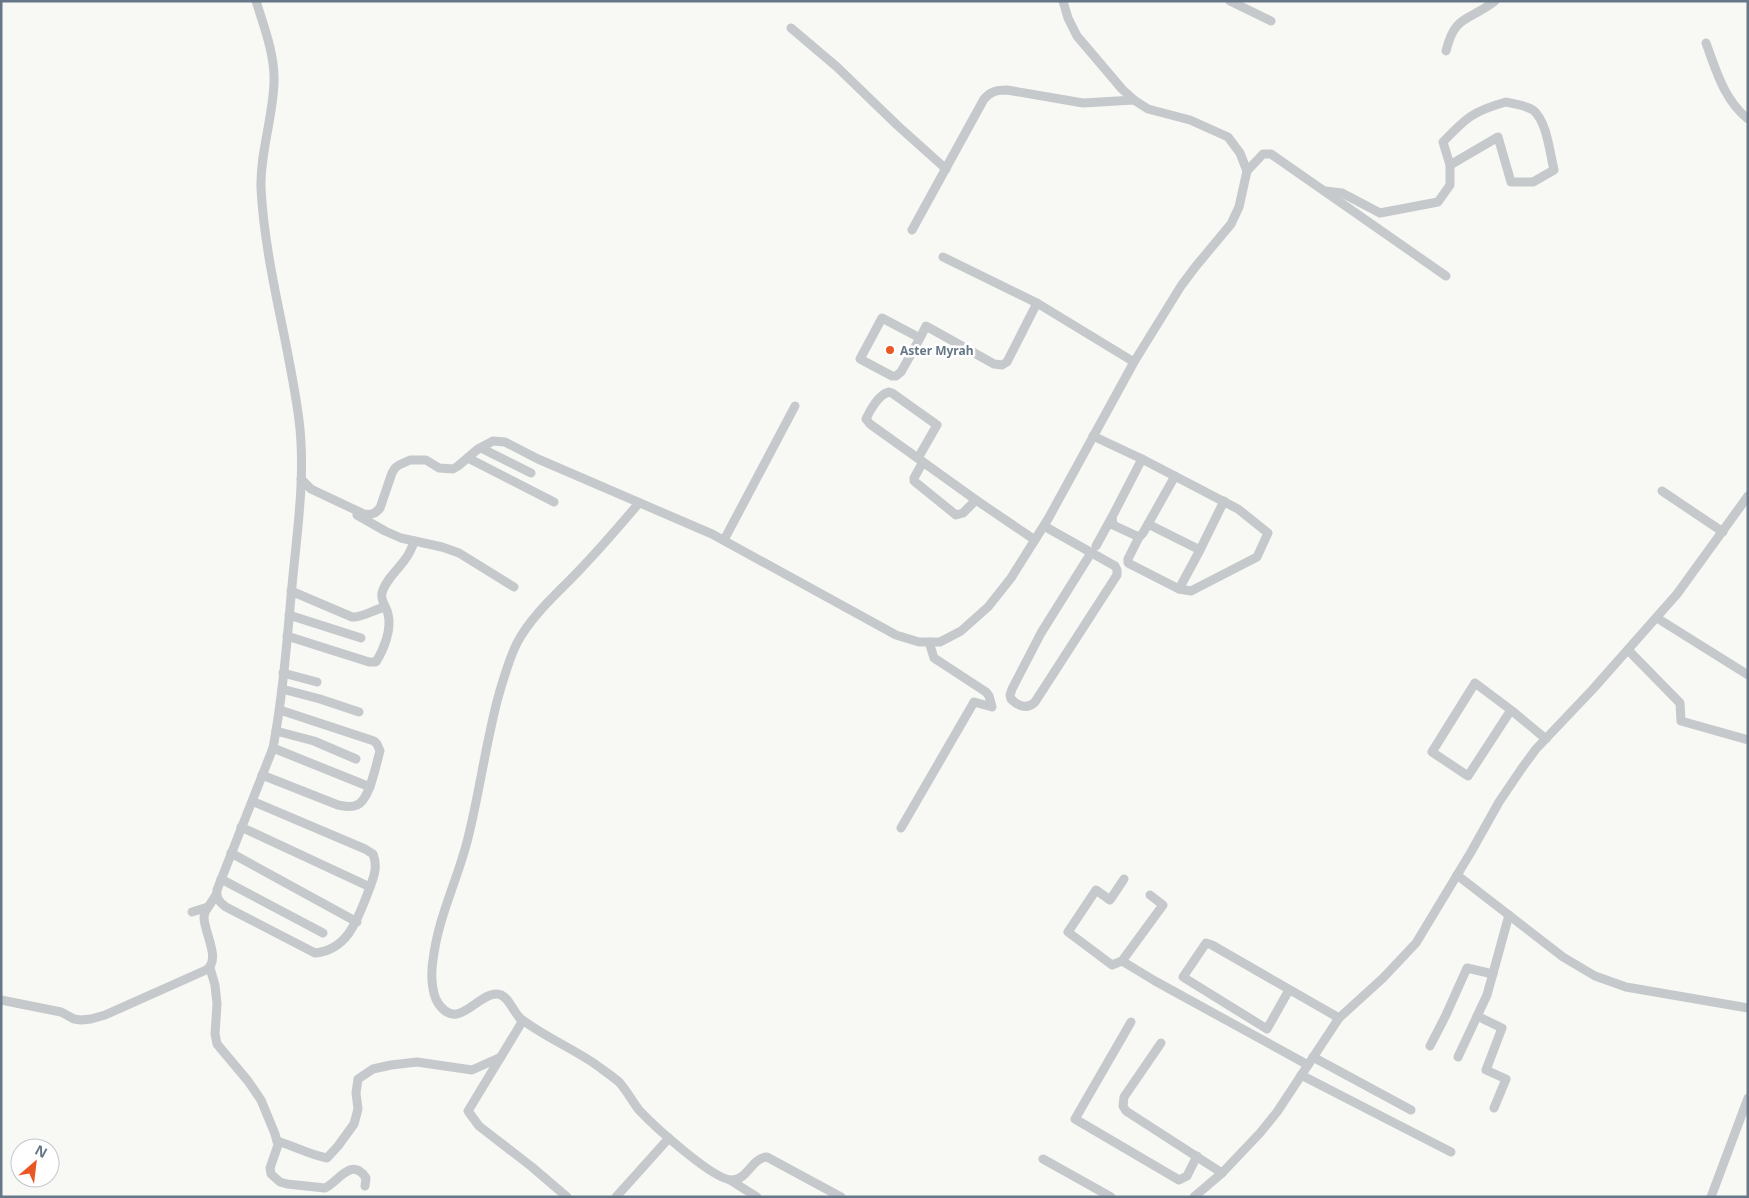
<svg xmlns="http://www.w3.org/2000/svg" width="1749" height="1198" viewBox="0 0 1749 1198" font-family="'Noto Sans',sans-serif">
<style>
.lines{fill:none;stroke-linecap:round;stroke-linejoin:round}
.minor{stroke:#c5c9cc;stroke-width:9}
.poi-dot{fill:#e95724;stroke:#fff;stroke-width:2}
.labels{text-anchor:middle;dominant-baseline:central;stroke-width:5;stroke-linejoin:round;paint-order:stroke}
.poi-label{font-size:12px;font-weight:bold;fill:#667787;stroke:#fff;text-anchor:start}
</style>
<rect width="100%" height="100%" fill="#f8f8f5"/>
<g class="lines">
<g class="minor">
<path d="M256,1C264,27 275,55 274,82C273,118 260,152 261,188C265,266 289,342 299,420C306,475 297,531 292,586C287,640 283,695 273,748"/>
<path d="M1230,1L1271,21"/>
<path d="M791,28L837,67L897,125L946,169"/>
<path d="M1706,43C1716,70 1724,100 1748,119"/>
<path d="M1446,51C1455,14 1468,22 1495,1"/>
<path d="M1506,102C1514,104 1525,105 1533,110C1547,121 1550,154 1554,170L1533,182H1511L1498,137L1450,165L1443,142C1466,118 1473,111 1506,102Z"/>
<path d="M1247,171L1263,154H1271L1446,276"/>
<path d="M1325,191L1342,193L1380,213L1438,202L1450,185V165"/>
<path d="M912,230L984,99C991,91 997,90 1007,90L1083,103L1134,100"/>
<path d="M943,257L1037,303"/>
<path d="M920,338L901,372L896,376H892L860,359L882,318L920,338L926,326L994,364L1002,365L1007,362L1037,303L1134,362"/>
<path d="M1093,436L1142,459L1238,509L1268,533L1257,557L1191,591L1179,589"/>
<path d="M481,448L531,473"/>
<path d="M468,458L554,502"/>
<path d="M918,458L937,425L892,393L889,392C879,394 870,410 866,419L870,424L976,500L1035,540"/>
<path d="M1142,459L1112,517L1113,525L1139,537L1143,533L1175,476"/>
<path d="M923,462L914,478V481L956,515L963,513L976,500"/>
<path d="M301,479L311,489L364,514C371,515 375,514 380,508L392,473L395,468L399,465L410,460H426L439,468L453,469L458,466L478,449L493,441L505,442L538,459L712,534L896,635L919,642H940L961,631L988,607L1011,578L1048,519L1134,362L1181,286L1196,266L1231,224L1239,207L1247,171L1240,153L1228,137L1190,120L1148,109L1134,100L1122,89L1077,36L1068,18L1063,1"/>
<path d="M1662,491L1723,532"/>
<path d="M639,503C622,523 605,543 587,562C563,589 534,611 517,643C509,659 504,677 499,694C486,741 480,790 468,838C458,879 438,917 433,960C431,972 431,992 438,1003C458,1033 477,993 497,994C508,994 513,1012 520,1018C541,1035 572,1048 595,1064C603,1070 612,1076 619,1082C627,1091 632,1101 639,1110C653,1125 713,1180 732,1180C748,1180 751,1158 767,1157L841,1197"/>
<path d="M357,515L385,531L401,538L442,547L459,553L514,587"/>
<path d="M1044,526L1115,566L1117,570V575L1035,702C1027,710 1018,706 1011,699L1010,695L1012,689L1041,633L1091,553"/>
<path d="M1139,537L1128,559V563L1179,589L1200,550L1148,524"/>
<path d="M724,540L795,406"/>
<path d="M1096,546L1112,517"/>
<path d="M1200,550L1224,501"/>
<path d="M291,591L352,617C362,618 375,609 385,607"/>
<path d="M289,615L361,638"/>
<path d="M1657,618L1748,675"/>
<path d="M287,636L369,662H376C384,649 392,629 388,614C387,607 380,601 382,593C385,580 399,569 406,558C410,553 412,546 415,541"/>
<path d="M1628,650L1680,703L1681,721L1748,740"/>
<path d="M283,673L317,682"/>
<path d="M282,689L320,699L359,712"/>
<path d="M1511,710L1468,776L1432,752L1475,683L1511,710L1546,739"/>
<path d="M276,731L314,741L356,759"/>
<path d="M262,775L338,805C344,806 351,808 357,805C370,800 376,764 380,751L377,744L374,741L280,710"/>
<path d="M252,801L365,849L373,854C379,869 372,881 367,895C357,921 347,950 315,953L226,907C219,902 216,898 217,890L273,748L370,787"/>
<path d="M241,827L370,887"/>
<path d="M901,828L974,702L992,707L989,696L986,692L934,658L929,642"/>
<path d="M231,853L357,922"/>
<path d="M1457,875L1563,957L1595,976L1626,987L1748,1008"/>
<path d="M221,879L323,933"/>
<path d="M1150,895L1163,905L1122,961L1155,981L1308,1065"/>
<path d="M192,912L208,907"/>
<path d="M1122,961L1112,965L1068,932L1096,890L1110,900L1124,879"/>
<path d="M210,968L215,985L217,1004L215,1034L217,1044L248,1081L261,1100L275,1134L278,1145L270,1168L271,1174L280,1182L287,1184L325,1188C338,1182 352,1156 366,1178L365,1186"/>
<path d="M1289,990L1267,1029L1183,977L1206,943L1212,945L1339,1018"/>
<path d="M1,1000L61,1012L74,1019L81,1020L91,1019L105,1015L206,970C222,960 204,933 204,917L205,912L216,895"/>
<path d="M1477,1016L1502,1028L1486,1070L1506,1079L1494,1108"/>
<path d="M519,1017L522,1022L468,1111L479,1126L532,1167L567,1197"/>
<path d="M1131,1022L1075,1119L1179,1180L1187,1176L1197,1156"/>
<path d="M1161,1043L1124,1097L1123,1106L1126,1111L1222,1173"/>
<path d="M1430,1046L1445,1017L1467,968L1493,974"/>
<path d="M1313,1057L1411,1110"/>
<path d="M1458,1057L1487,995L1509,915"/>
<path d="M1301,1075L1451,1152"/>
<path d="M277,1141C294,1146 310,1155 327,1158L338,1146L354,1124L358,1109L356,1093L358,1079L373,1069L391,1065L417,1062L472,1070L501,1057"/>
<path d="M1043,1159L1111,1197"/>
<path d="M730,1180L757,1197"/>
<path d="M616,1197L669,1138"/>
<path d="M1194,1197L1222,1173L1260,1133L1277,1112L1339,1018L1383,978L1416,943L1471,852L1499,802L1522,768L1536,749L1593,689L1677,594L1748,496"/>
<path d="M1711,1197L1748,1098"/>
</g>
</g>
<circle class="poi-dot" cx="890" cy="350" r="5"/>
<g class="labels">
<g class="poi-label">
<text x="900" y="350">Aster Myrah</text>
</g>
</g>
<rect width="1749" height="1198" fill="none" stroke="#667787" stroke-width="5"/>
<g transform="translate(35 1163) rotate(28)"><circle r="24" fill="#ffffff" stroke="#c2c9cf"/>
<path d="M0-4L9 19L0 12L-9 19Z" fill="#e95724"/>
<text y="-8" font-size="14" font-weight="bold" text-anchor="middle" fill="#667787">N</text>
</g>
</svg>
